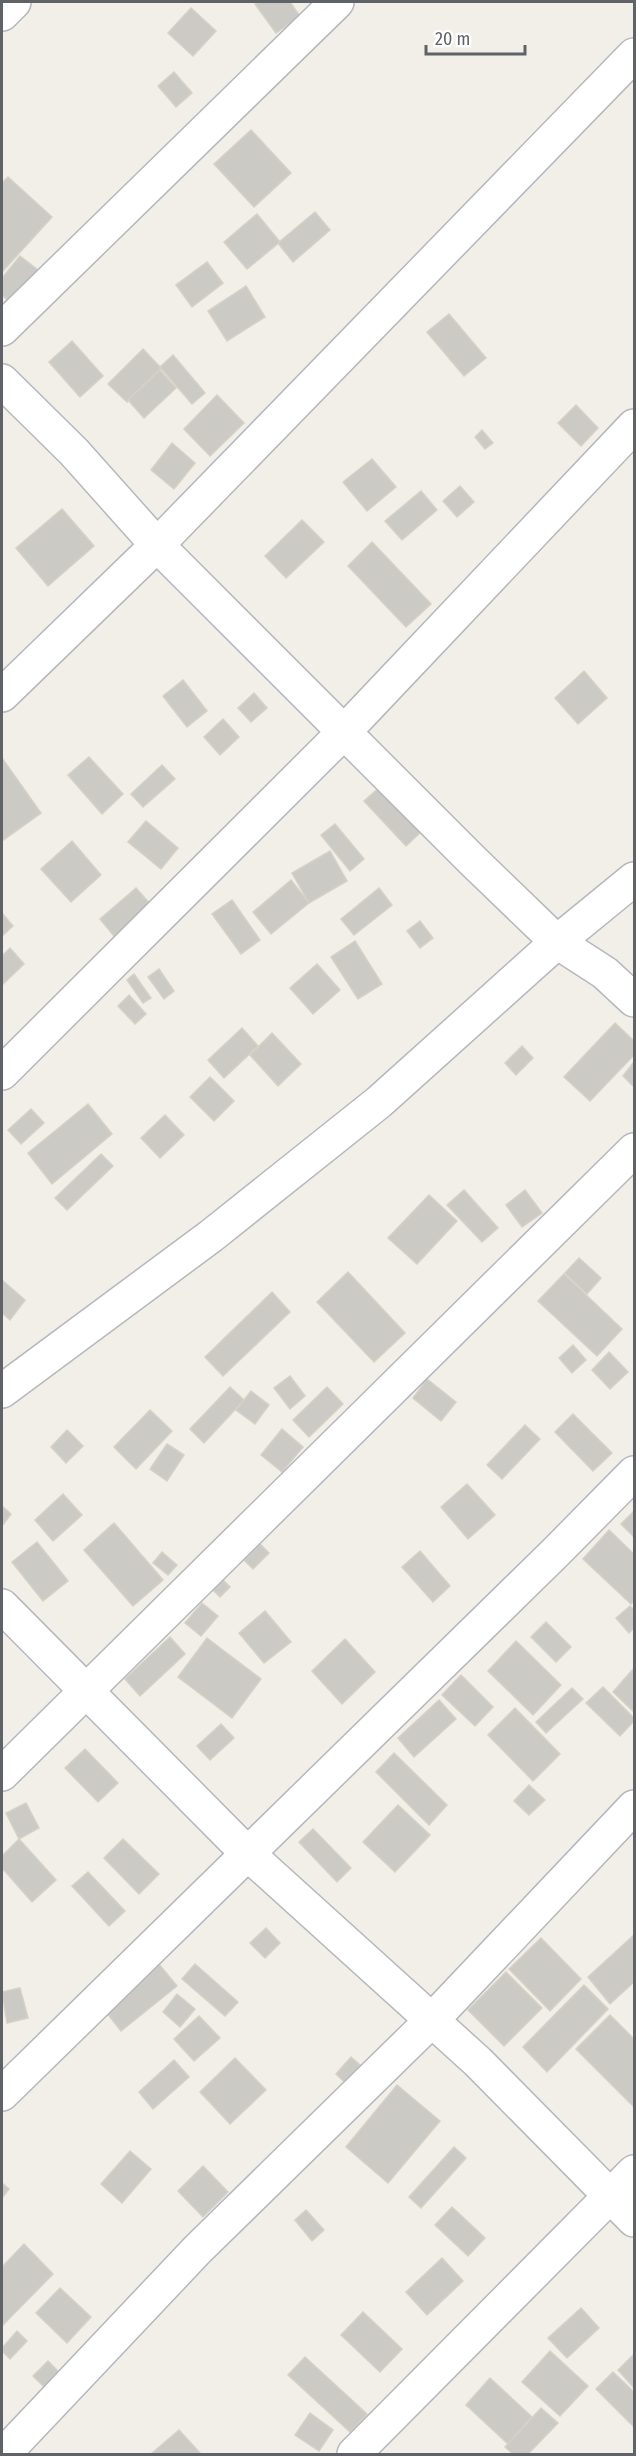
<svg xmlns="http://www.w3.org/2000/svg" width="636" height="2456" viewBox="0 0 636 2456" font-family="'Fira Sans Condensed',sans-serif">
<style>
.building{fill:#cccac5;stroke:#d6d1c6;stroke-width:1.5}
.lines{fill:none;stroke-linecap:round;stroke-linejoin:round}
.minor-casing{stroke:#b5b8bc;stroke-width:36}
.minor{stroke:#fff;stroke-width:33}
</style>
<rect width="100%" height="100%" fill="#f1efe8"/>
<g class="building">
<path d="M259,2H290L300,16L276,33L255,4Z"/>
<path d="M191,8L216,31L193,56L168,33Z"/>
<path d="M174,72L192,93L176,107L158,86Z"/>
<path d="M251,130L291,173L254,207L214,164Z"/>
<path d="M8,177L52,217L2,272V183Z"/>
<path d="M315,212L330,230L293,262L278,243Z"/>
<path d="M257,214L280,242L247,269L224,242Z"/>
<path d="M20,256L43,274L16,308L2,295V278Z"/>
<path d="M207,262L223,283L192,307L176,285Z"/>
<path d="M246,286L265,317L227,341L208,311Z"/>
<path d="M449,314L486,358L464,376L427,332Z"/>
<path d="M72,341L103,376L80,397L49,362Z"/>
<path d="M143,349L161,368L127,402L108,384Z"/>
<path d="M173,355L205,393L192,404L160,367Z"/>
<path d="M160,370L176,388L144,418L128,400Z"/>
<path d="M217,395L244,423L210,456L184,429Z"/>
<path d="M576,405L598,428L581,446L558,423Z"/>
<path d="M482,430L493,443L485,449L475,437Z"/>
<path d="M172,443L195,463L174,489L151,470Z"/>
<path d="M372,459L396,487L367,511L343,482Z"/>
<path d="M460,486L474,502L457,517L443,501Z"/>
<path d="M421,491L437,510L402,540L385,521Z"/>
<path d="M62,509L94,546L48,586L16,548Z"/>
<path d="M302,520L324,542L286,578L265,556Z"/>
<path d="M372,542L431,604L406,627L348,566Z"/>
<path d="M584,671L607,698L578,724L555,698Z"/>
<path d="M183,680L207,711L187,727L163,696Z"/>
<path d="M254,693L267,708L251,722L238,708Z"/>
<path d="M223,719L239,737L220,755L204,737Z"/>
<path d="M89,757L123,794L102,814L68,775Z"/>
<path d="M2,758L41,813L2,841Z"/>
<path d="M162,765L175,779L143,807L131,794Z"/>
<path d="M381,786L422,831L406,846L364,801Z"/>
<path d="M146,821L178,848L161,869L128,842Z"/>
<path d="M335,824L364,859L350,871L321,835Z"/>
<path d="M72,841L101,875L71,902L41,869Z"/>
<path d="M330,851L347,881L309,903L292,873Z"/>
<path d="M291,880L309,903L271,934L253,912Z"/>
<path d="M136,888L151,905L114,936L100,919Z"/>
<path d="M379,888L392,905L354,935L341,919Z"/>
<path d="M232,900L260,940L241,954L212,914Z"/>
<path d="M2,913L13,926L2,936Z"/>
<path d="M420,921L433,938L420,948L407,931Z"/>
<path d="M355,941L382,984L358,999L331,957Z"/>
<path d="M10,948L24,964L2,985V956Z"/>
<path d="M317,964L340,990L313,1014L290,988Z"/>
<path d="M159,969L174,991L164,999L148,977Z"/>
<path d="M134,974L151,998L143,1003L127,980Z"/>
<path d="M129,995L146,1014L135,1024L118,1006Z"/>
<path d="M615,1023L634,1041V1055L590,1101L564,1077Z"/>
<path d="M242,1028L258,1046L224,1078L208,1060Z"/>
<path d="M272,1033L301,1064L278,1086L250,1055Z"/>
<path d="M522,1046L533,1058L516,1075L505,1063Z"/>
<path d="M634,1062V1087L623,1076Z"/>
<path d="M210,1077L234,1101L214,1121L190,1097Z"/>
<path d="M88,1104L112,1134L52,1184L28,1153Z"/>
<path d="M31,1109L44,1123L21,1144L8,1130Z"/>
<path d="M165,1115L184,1135L160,1158L141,1138Z"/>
<path d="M101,1154L113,1166L67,1210L55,1198Z"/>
<path d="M464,1190L498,1228L482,1242L447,1205Z"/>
<path d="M525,1190L542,1213L522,1227L506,1205Z"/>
<path d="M429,1195L457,1221L417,1264L388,1238Z"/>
<path d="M579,1258L601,1278L587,1294L565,1273Z"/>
<path d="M348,1272L405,1333L374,1362L317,1302Z"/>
<path d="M564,1274L622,1329L597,1356L538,1301Z"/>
<path d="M2,1280L25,1300L10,1320L2,1313Z"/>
<path d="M272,1292L290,1312L223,1376L205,1357Z"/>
<path d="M573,1345L586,1360L572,1373L559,1358Z"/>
<path d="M609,1352L628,1372L610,1389L592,1370Z"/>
<path d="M290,1376L305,1396L290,1409L274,1388Z"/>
<path d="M427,1379L456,1402L441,1421L413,1398Z"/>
<path d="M230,1387L244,1400L204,1443L190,1429Z"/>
<path d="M327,1387L343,1404L309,1437L293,1420Z"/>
<path d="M251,1391L269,1405L255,1424L236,1410Z"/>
<path d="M150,1410L172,1431L136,1469L114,1447Z"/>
<path d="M573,1414L612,1453L593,1471L555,1432Z"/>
<path d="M525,1425L540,1439L502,1479L487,1465Z"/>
<path d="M282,1429L303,1447L282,1472L261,1455Z"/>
<path d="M67,1430L83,1446L66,1463L51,1447Z"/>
<path d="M167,1444L184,1455L167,1481L150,1469Z"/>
<path d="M467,1484L495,1515L468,1539L441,1507Z"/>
<path d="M63,1494L82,1515L53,1541L35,1520Z"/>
<path d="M2,1506L11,1514L2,1526Z"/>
<path d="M634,1511V1537L621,1524Z"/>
<path d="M114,1523L163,1580L133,1606L84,1550Z"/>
<path d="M609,1530L634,1554V1601L631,1604L583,1559Z"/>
<path d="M37,1542L68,1581L43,1601L12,1562Z"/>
<path d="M260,1544L269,1553L253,1569L244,1560Z"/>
<path d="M420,1551L450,1586L433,1602L402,1567Z"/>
<path d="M162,1552L177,1565L168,1575L153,1563Z"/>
<path d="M221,1578L230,1587L220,1597L211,1588Z"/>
<path d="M202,1603L218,1616L201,1636L185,1623Z"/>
<path d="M630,1606L634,1610V1628L629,1633L616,1618Z"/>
<path d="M265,1611L291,1642L264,1663L239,1633Z"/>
<path d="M546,1622L571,1647L556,1662L531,1637Z"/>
<path d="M170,1637L185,1654L140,1696L125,1679Z"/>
<path d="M207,1638L261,1679L232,1718L178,1677Z"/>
<path d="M345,1639L375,1672L342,1704L312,1671Z"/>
<path d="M516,1641L561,1685L533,1715L488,1671Z"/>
<path d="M634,1668V1712L613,1692Z"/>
<path d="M461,1675L493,1707L475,1726L442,1695Z"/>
<path d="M603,1687L634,1718V1721L620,1736L586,1703Z"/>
<path d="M572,1688L583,1699L546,1733L536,1722Z"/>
<path d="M439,1700L456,1719L414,1757L398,1738Z"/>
<path d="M515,1708L560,1754L533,1781L488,1735Z"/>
<path d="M221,1724L234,1738L210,1760L197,1746Z"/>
<path d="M85,1749L118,1783L98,1802L65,1768Z"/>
<path d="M394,1753L447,1805L429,1825L376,1772Z"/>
<path d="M529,1785L545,1800L529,1815L514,1801Z"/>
<path d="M26,1803L39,1828L19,1839L6,1813Z"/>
<path d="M398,1805L430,1835L395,1872L363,1842Z"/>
<path d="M313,1829L351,1868L337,1882L299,1842Z"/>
<path d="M19,1839L56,1880L32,1902L2,1868V1856Z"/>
<path d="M123,1839L159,1874L139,1894L104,1858Z"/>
<path d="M88,1872L125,1911L109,1926L72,1886Z"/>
<path d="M266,1928L280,1943L265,1958L250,1943Z"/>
<path d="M634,1935V1982L610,2004L588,1977Z"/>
<path d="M541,1938L581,1979L550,2011L509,1969Z"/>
<path d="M158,1963L177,1986L121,2031L103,2008Z"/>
<path d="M195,1964L238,2002L225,2016L182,1979Z"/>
<path d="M506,1972L542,2008L504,2046L468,2010Z"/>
<path d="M584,1985L608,2009L547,2072L523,2047Z"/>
<path d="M20,1988L28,2018L7,2023L2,1992Z"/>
<path d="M177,1994L195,2009L180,2027L163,2012Z"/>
<path d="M610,2015L634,2039V2107L576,2049Z"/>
<path d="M199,2016L220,2038L194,2061L174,2039Z"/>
<path d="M351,2057L368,2072L352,2089L336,2074Z"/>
<path d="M235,2058L266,2090L230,2124L200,2092Z"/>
<path d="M174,2060L189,2077L153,2109L139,2092Z"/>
<path d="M397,2085L440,2121L388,2183L346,2147Z"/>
<path d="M454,2147L466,2158L421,2208L409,2197Z"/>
<path d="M130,2151L151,2169L122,2203L101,2184Z"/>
<path d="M203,2166L228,2192L203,2217L178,2191Z"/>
<path d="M2,2183L9,2189L2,2198Z"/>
<path d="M452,2207L485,2238L468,2256L435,2225Z"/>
<path d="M306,2210L324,2230L312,2241L295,2220Z"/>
<path d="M24,2244L53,2274L2,2326V2267Z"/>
<path d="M442,2258L463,2281L427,2315L406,2292Z"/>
<path d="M60,2288L91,2317L67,2343L36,2313Z"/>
<path d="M581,2308L599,2328L567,2358L548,2338Z"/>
<path d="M363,2312L402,2349L380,2372L341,2335Z"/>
<path d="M17,2331L27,2341L10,2359L2,2351V2348Z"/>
<path d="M550,2351L588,2386L560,2416L522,2382Z"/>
<path d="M634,2354V2388L618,2370Z"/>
<path d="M305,2357L367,2414L350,2432L288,2375Z"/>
<path d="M48,2361L58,2371L44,2387L33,2376Z"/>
<path d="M613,2372L634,2392V2427L596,2389Z"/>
<path d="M490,2378L532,2417L508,2444L466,2405Z"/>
<path d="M541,2408L558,2423L528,2454H513L505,2447Z"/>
<path d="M310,2413L333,2430L319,2451L295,2435Z"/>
<path d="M179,2430L200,2453L198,2454H151Z"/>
</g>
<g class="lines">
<defs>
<g id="minor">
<path d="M2,14L14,2"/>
<path d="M2,329L337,2"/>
<path d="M2,381L74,452L157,545L472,860L557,942L605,973L634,1000"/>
<path d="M2,695L157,545L634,55"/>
<path d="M2,1073L344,732L634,426"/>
<path d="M2,1391L211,1236L379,1102L557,942L634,879"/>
<path d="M2,1606L247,1853L478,2062L634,2220"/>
<path d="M2,1774L634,1150"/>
<path d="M2,2094L556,1552L634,1473"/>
<path d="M4,2454L197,2250L433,2019L634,1807"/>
<path d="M354,2454L634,2172"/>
</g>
</defs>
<use href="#minor" class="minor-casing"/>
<use href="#minor" class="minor"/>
</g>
<rect width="636" height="2456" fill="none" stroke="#5f6368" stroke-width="6"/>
<path d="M426 45v9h99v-9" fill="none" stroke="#5f6368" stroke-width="3"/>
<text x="435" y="45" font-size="18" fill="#5f6368" stroke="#ffffff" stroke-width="4.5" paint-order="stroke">20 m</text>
</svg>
